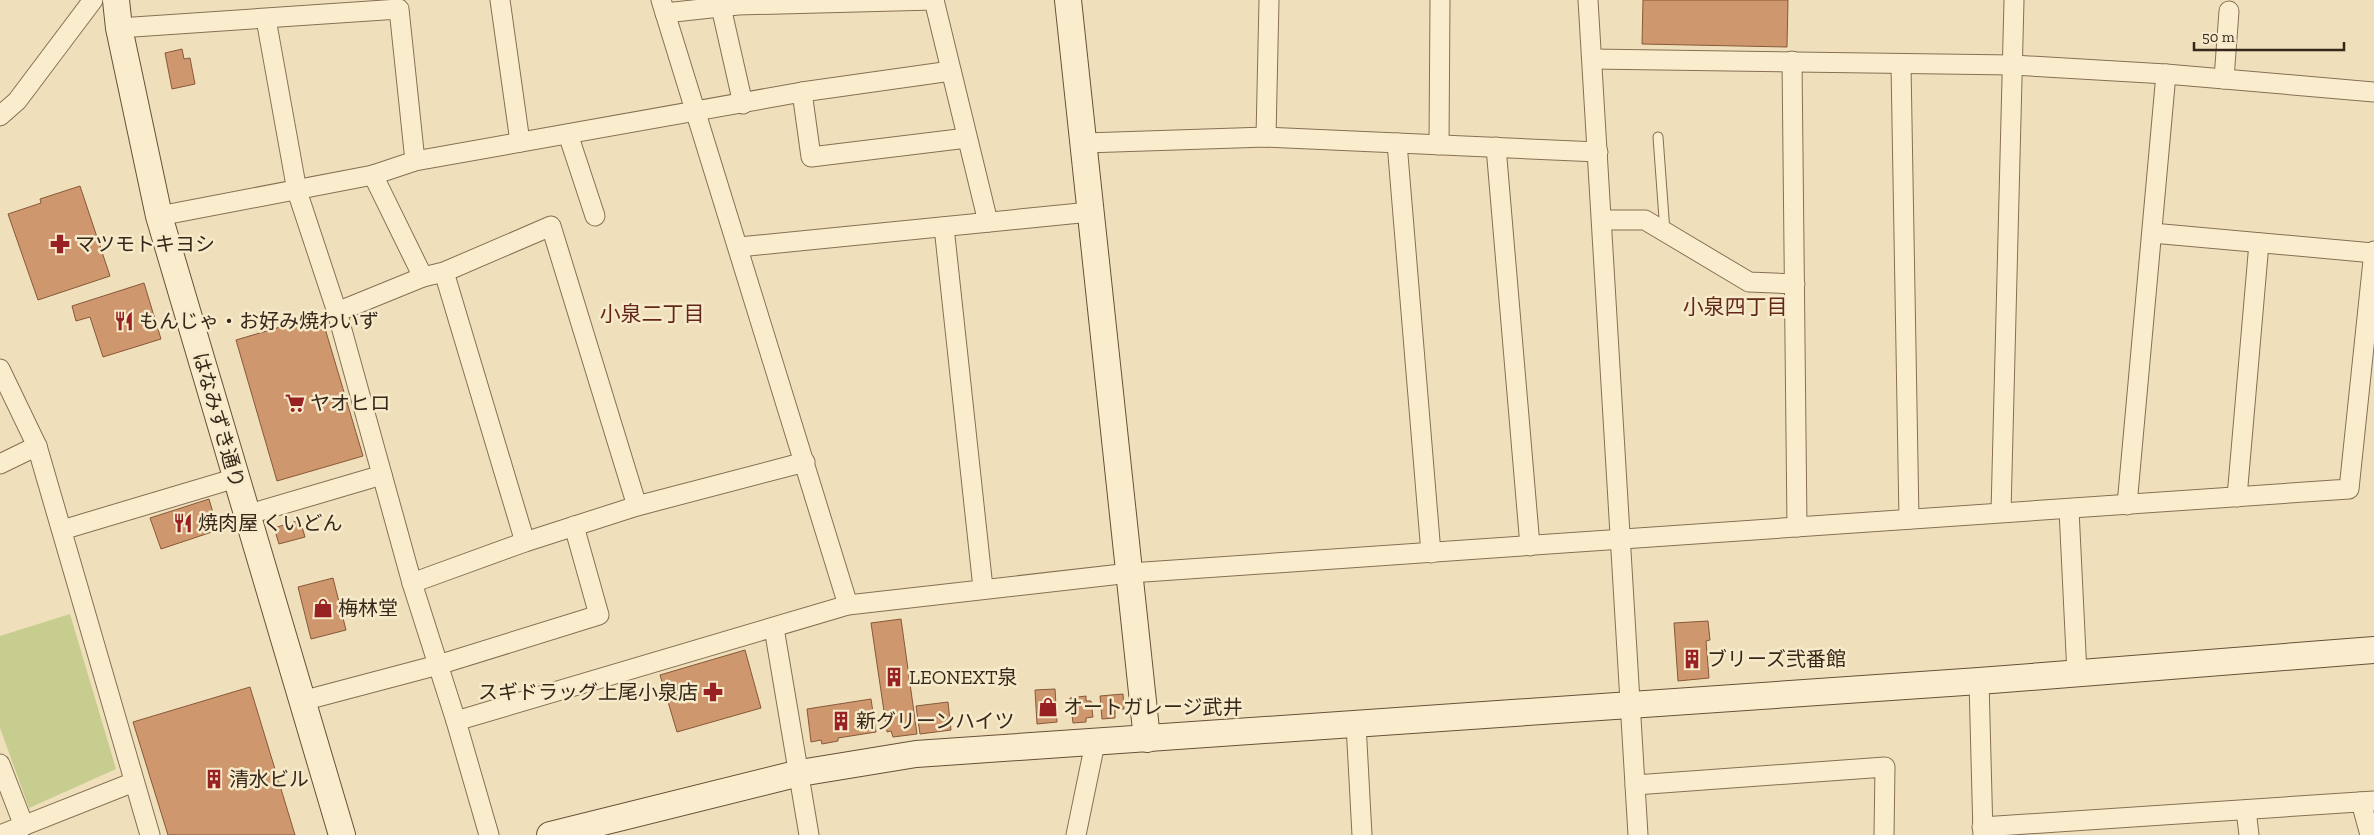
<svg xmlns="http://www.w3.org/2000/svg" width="2374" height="835" viewBox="0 0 2374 835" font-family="'Zilla Slab','Noto Sans JP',serif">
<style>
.green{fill:#c6cd8f}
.building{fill:#cf976e;stroke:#875839}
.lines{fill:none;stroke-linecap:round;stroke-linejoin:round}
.lane-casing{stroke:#876f54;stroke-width:11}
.street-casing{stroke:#876f54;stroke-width:21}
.secondary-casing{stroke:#685038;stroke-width:28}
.lane{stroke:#faedce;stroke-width:9}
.street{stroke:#faedce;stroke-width:19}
.secondary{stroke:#faedce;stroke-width:26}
.labels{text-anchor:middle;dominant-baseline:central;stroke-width:5;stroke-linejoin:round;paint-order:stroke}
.poi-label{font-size:20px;fill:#35271a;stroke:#f6eaca;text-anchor:start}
.street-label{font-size:20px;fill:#35271a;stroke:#f6eaca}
.neighbourhood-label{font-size:21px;fill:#632718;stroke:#f6eaca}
</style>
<rect width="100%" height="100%" fill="#efe0bb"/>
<path class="green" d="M70,614L116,769L29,808L0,728V636Z"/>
<g class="building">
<path d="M1643,0H1788L1787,47L1642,44Z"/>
<path d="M182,49L184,59L190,58L195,84L172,89L165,53Z"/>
<path d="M80,186L110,276L38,300L8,214L41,203L40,199Z"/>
<path d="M144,283L161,339L103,357L90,317L76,321L72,306Z"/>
<path d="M321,315L363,456L277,481L236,340Z"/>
<path d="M209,499L218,530L161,549L150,518Z"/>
<path d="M300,520L305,537L279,544L274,528Z"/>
<path d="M333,578L346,630L311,639L298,587Z"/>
<path d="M901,619L917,734L893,737L891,731L887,732L871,623Z"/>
<path d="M1708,621L1710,640L1706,641L1709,678L1678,681L1674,623Z"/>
<path d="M745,650L761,708L677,732L660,675Z"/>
<path d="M250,687L295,835H168L133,722Z"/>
<path d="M1055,689L1057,722L1037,724L1035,690Z"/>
<path d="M1123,694L1124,709H1115V718L1102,719L1100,696Z"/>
<path d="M1086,696V701H1091L1093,717L1086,718V722L1073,723L1070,698Z"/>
<path d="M871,699L876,732L838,738V741L822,744L821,740L811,742L807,709Z"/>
<path d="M948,702L951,730L920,734L916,706Z"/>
</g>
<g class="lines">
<defs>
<path id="lane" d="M1658,137L1665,232"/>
<g id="street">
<path d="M500,0L520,142"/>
<path d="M661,0L848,605"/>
<path d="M1588,0L1638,835"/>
<path d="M721,7L743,104"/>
<path d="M665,13L738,5L934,0L988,222"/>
<path d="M266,19L297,191L337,312L412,583L456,721L489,835"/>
<path d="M119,28L399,9L415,161"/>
<path d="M1592,59L2013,65L2166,74L2374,92"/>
<path d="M1792,61L1797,527"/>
<path d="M1901,65L1909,519"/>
<path d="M951,71L802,92L811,157L967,138"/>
<path d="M2224,79L2229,11"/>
<path d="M0,116L17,101L93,0"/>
<path d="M568,134L595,216"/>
<path d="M1266,137L1269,0"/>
<path d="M1085,143L1266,137L1598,152"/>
<path d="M1397,143L1431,553"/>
<path d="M1439,145L1440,0"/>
<path d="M1496,147L1530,546"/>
<path d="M373,175L423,277"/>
<path d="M159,216L373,175L415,161L802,92"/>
<path d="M1602,220H1645L1749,282L1795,284"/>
<path d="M944,227L983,588"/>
<path d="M2152,233L2374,253"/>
<path d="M739,247L1090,212"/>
<path d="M444,272L525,542"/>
<path d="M337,312L423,277L444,272L551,226L637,506"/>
<path d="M0,369L37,446L150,835"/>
<path d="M0,464L37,446"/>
<path d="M2237,497L2259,243"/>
<path d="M2127,505L2166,74"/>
<path d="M2069,510L2077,674"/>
<path d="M2001,512L2014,0"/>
<path d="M246,515L382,475"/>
<path d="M62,530L236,478"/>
<path d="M412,583L525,542L637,506L805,462"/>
<path d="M774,628L809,835"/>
<path d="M1979,681L1983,835"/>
<path d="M302,701L438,665L599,615L574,526"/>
<path d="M456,721L848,605L1130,573L2349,489L2374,251"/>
<path d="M1356,724L1362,835"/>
<path d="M0,764L24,826"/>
<path d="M1635,785L1885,767L1884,835"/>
<path d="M2361,802L2370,835"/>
<path d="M2246,810L2249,835"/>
<path d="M1982,827L2374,801"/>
<path d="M0,835L134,782"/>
<path d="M1076,835L1095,743"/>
</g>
<g id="secondary">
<path d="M116,0L119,28L159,216L342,835"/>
<path d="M1068,0L1147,739"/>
<path d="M550,835L800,773L916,754L1979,681L2374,650"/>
</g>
</defs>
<use href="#lane" class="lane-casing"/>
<use href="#street" class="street-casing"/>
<use href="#secondary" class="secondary-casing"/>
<use href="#lane" class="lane"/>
<use href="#street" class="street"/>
<use href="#secondary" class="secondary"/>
</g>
<defs>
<symbol id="pharmacy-bare" viewBox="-9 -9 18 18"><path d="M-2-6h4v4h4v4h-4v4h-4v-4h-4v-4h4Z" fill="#982223" stroke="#f6eaca" stroke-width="2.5" paint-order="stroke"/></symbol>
<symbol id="restaurant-bare" viewBox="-9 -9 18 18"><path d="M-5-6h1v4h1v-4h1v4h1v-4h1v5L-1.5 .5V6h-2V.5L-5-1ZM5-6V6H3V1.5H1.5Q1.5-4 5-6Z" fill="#982223" stroke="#f6eaca" stroke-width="2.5" paint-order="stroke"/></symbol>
<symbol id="supermarket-bare" viewBox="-9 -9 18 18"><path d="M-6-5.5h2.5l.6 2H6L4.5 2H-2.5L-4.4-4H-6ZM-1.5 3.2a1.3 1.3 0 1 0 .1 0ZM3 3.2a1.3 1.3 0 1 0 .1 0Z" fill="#982223" stroke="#f6eaca" stroke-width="2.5" paint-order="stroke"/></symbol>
<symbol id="shop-bare" viewBox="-9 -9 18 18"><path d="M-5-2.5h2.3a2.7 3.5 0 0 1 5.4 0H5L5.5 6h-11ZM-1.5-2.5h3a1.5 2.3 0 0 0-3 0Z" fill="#982223" stroke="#f6eaca" stroke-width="2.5" paint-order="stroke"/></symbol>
<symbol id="building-bare" viewBox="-9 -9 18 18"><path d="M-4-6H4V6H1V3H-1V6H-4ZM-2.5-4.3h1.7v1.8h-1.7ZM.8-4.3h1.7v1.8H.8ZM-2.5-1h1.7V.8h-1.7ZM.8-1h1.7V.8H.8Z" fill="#982223" stroke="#f6eaca" stroke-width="2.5" paint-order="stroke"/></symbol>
</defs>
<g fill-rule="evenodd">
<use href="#pharmacy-bare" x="46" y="230" width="28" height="28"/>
<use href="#restaurant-bare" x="110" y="307" width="28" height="28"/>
<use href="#supermarket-bare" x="281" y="389" width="28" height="28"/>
<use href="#restaurant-bare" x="169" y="509" width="28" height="28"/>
<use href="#shop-bare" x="309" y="594" width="28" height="28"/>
<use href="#building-bare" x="1678" y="645" width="28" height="28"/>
<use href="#building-bare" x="880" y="663" width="28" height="28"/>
<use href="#pharmacy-bare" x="699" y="678" width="28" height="28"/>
<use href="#shop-bare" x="1034" y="693" width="28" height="28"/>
<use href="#building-bare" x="827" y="707" width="28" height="28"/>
<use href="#building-bare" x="200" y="765" width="28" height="28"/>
</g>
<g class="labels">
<g class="poi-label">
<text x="75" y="244">マツモトキヨシ</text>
<text x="139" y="321">もんじゃ・お好み焼わいず</text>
<text x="310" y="403">ヤオヒロ</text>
<text x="198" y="523">焼肉屋 くいどん</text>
<text x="338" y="608">梅林堂</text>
<text x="1707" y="659">ブリーズ弐番館</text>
<text x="909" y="677">LEONEXT泉</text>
<text x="698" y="692" text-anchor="end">スギドラッグ上尾小泉店</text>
<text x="1063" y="707">オートガレージ武井</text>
<text x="856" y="721">新グリーンハイツ</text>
<text x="229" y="779">清水ビル</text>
</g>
<g class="street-label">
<text transform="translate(219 420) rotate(74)">はなみずき通り</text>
</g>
<g class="neighbourhood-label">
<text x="1735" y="306">小泉四丁目</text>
<text x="652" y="313">小泉二丁目</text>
</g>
</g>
<path d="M2194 42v8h150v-8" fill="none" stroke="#35271a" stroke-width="2.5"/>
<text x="2202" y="42" font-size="15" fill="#35271a" stroke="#f6eaca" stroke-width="4" paint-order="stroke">50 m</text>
</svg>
